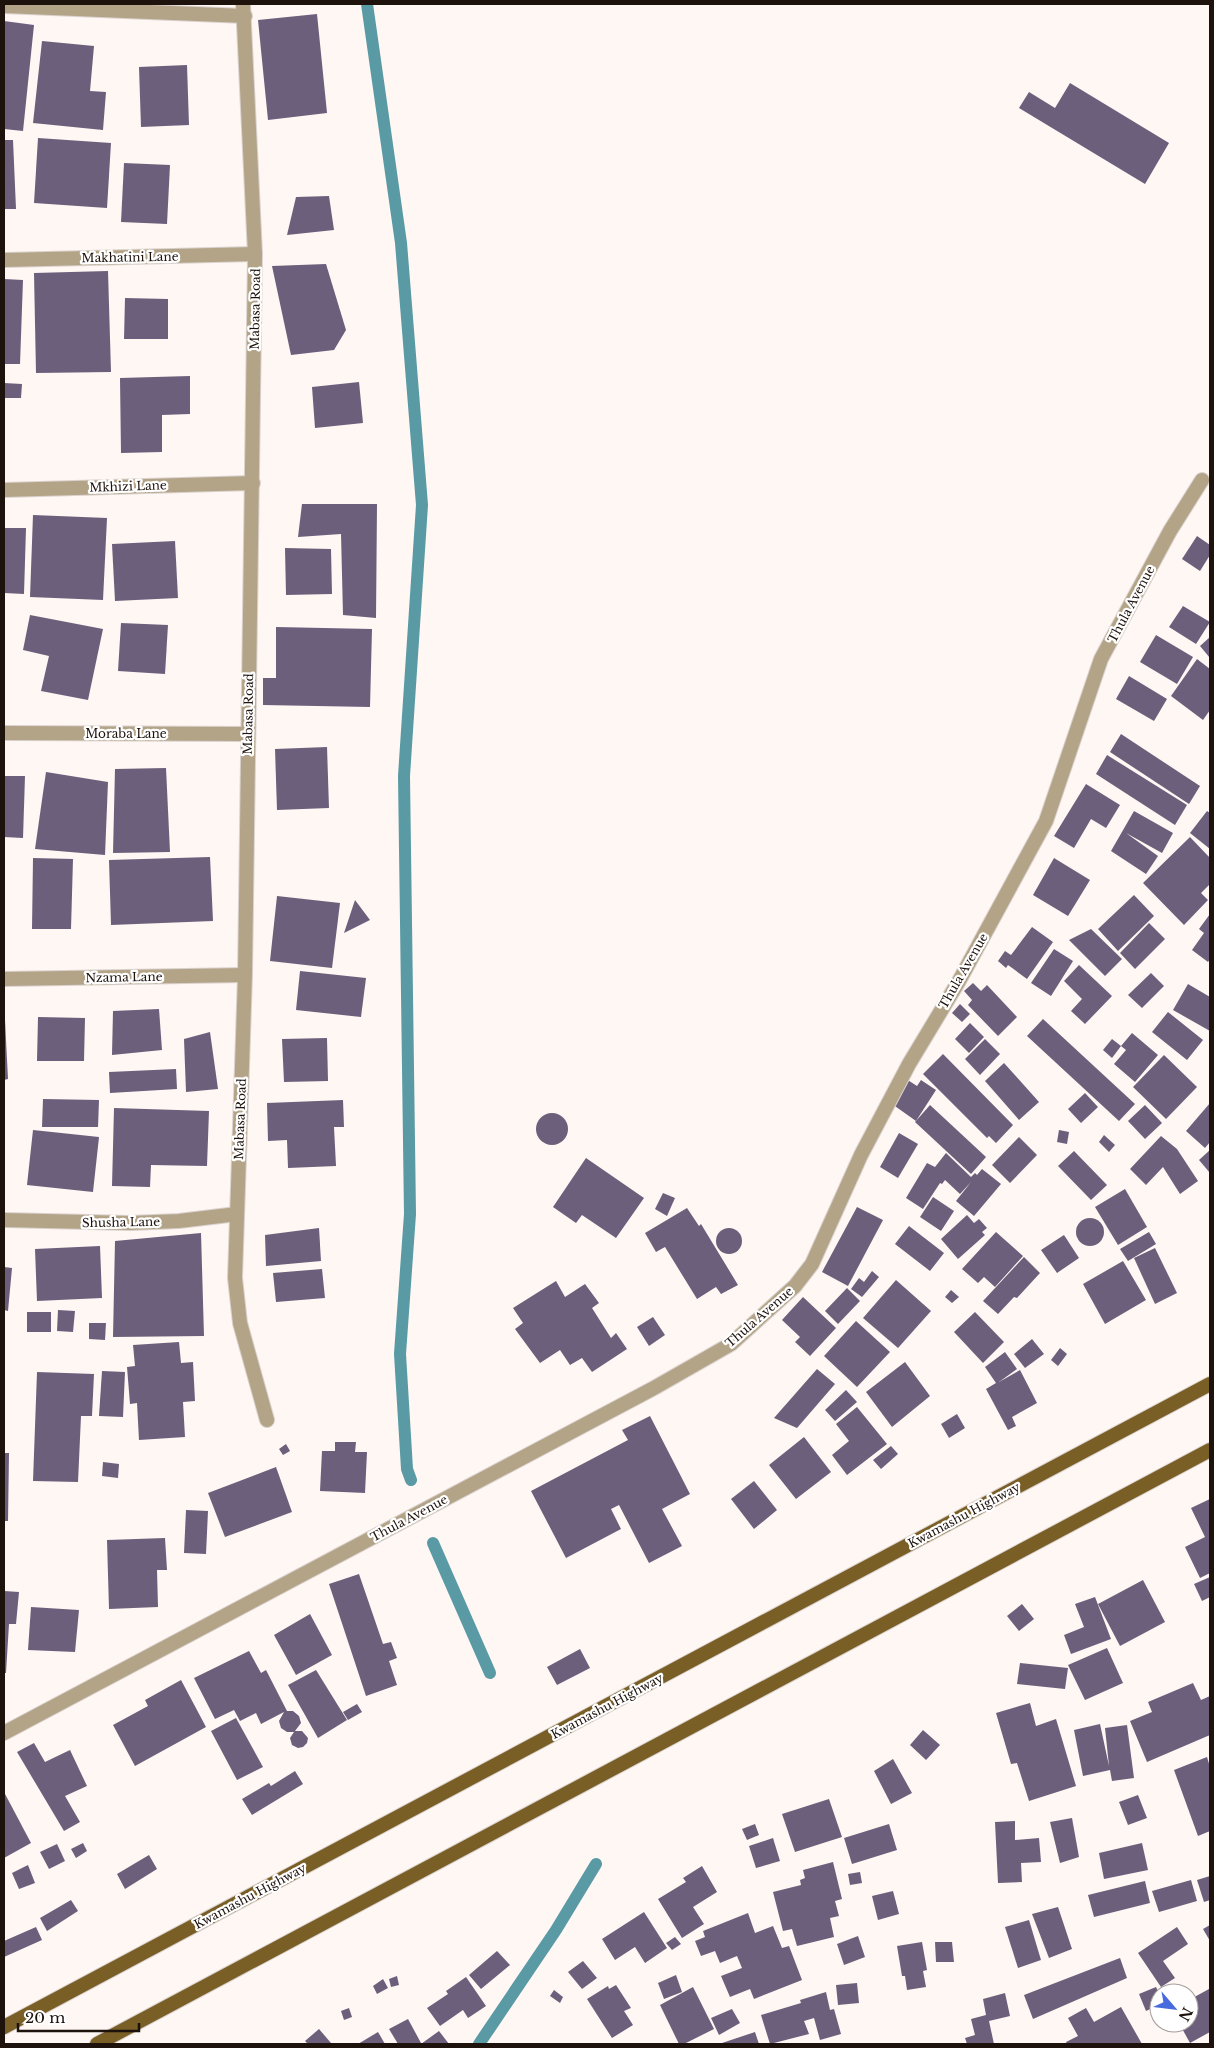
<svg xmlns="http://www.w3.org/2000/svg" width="1214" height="2048" viewBox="0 0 1214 2048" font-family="'Libre Baskerville',serif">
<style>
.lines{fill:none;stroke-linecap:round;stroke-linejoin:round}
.stream{stroke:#599aa4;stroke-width:12}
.building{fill:#6c5f7b}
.minor-casing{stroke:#dad2ce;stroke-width:16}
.primary-casing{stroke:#dad2ce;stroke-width:16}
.minor{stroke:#b3a488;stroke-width:14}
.primary{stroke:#795e26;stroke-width:14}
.labels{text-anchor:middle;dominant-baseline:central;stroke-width:4.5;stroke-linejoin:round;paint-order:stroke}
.street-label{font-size:12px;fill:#1e120c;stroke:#fff}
</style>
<rect width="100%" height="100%" fill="#fef7f3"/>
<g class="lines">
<g class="stream">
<path d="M367,4L401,243L422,505L404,776L410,1214L400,1354L407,1469L411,1480"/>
<path d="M433,1543L490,1673"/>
<path d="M479,2044L556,1930L596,1864"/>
</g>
</g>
<g class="building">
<path d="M317,14L327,113L268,120L258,20Z"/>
<path d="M4,21L34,25L23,131L4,129Z"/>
<path d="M42,41L94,46L90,91L106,92L103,130L33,123Z"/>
<path d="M187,65L189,125L141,127L139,67Z"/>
<path d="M1070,83L1169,143L1145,184L1019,108L1029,92L1055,108Z"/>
<path d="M38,138L111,143L107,208L34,203Z"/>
<path d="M4,140H13L16,209H4Z"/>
<path d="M124,163L170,165L167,224L121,222Z"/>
<path d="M329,196L334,230L287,235L296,197Z"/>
<path d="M326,264L346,330L334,350L291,355L272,266Z"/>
<path d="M108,271L111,372L36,373L34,273Z"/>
<path d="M4,279L23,280L20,364H4Z"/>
<path d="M125,298L168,299V339H124Z"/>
<path d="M190,376V414L162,415V452L121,453L120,378Z"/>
<path d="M359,382L363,423L315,428L312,387Z"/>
<path d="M4,383L22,384L21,398H4Z"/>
<path d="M302,504H377L376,618L343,615L341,534L298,537Z"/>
<path d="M33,515L107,518L103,600L30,597Z"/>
<path d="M4,528H26L24,594L4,593Z"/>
<path d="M1197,536L1210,545V555L1200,571L1182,559Z"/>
<path d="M175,541L178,598L115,601L112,544Z"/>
<path d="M285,548L331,549L332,594L286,595Z"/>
<path d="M1183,606L1210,622L1196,644L1169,627Z"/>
<path d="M30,615L103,629L88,700L41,691L49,656L23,650Z"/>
<path d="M121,623L168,625L165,674L118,671Z"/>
<path d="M276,627L372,629L370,707L263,705V678H276Z"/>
<path d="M1156,635L1193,657L1177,684L1140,662Z"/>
<path d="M1210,637V658L1200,646Z"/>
<path d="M1197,659L1210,669V710L1203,720L1171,696Z"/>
<path d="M1129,676L1167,699L1154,721L1116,699Z"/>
<path d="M1121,734L1200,786L1189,804L1110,752Z"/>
<path d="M327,747L329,808L277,810L275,749Z"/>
<path d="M1107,755L1187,805L1175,825L1096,774Z"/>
<path d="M166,768L170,852L113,853L115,769Z"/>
<path d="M46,772L108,782L105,855L35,849Z"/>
<path d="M4,776H25L23,838L4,837Z"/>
<path d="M1086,784L1120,805L1106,828L1091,819L1074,848L1054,836Z"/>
<path d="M1134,811L1173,833L1162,853L1126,833L1158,856L1146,874L1111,851Z"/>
<path d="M1207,811L1210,813V849L1190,833Z"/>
<path d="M1190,837L1210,858V884L1201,893L1208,900L1184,925L1143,883Z"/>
<path d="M210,857L213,921L111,925L109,860Z"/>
<path d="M33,858L73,859L71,929H32Z"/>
<path d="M1054,858L1090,880L1068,916L1033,895Z"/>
<path d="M1134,895L1154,916L1118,951L1098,929Z"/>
<path d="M277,896L340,903L332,968L270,961Z"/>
<path d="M355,900L370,920L344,933Z"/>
<path d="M1210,914V959L1208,962L1192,950L1204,933L1199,929Z"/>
<path d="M1149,923L1165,939L1135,969L1120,953Z"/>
<path d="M1032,927L1053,942L1027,979L1008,965L1006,968L998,961L1005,951L1011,955Z"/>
<path d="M1091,929L1122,959L1105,976L1069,940Z"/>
<path d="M1054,949L1073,961L1051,996L1031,983Z"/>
<path d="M1079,965L1112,996L1085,1024L1071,1011L1082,999L1064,981Z"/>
<path d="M300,971L366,978L361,1017L296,1010Z"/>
<path d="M1151,973L1164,986L1142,1008L1128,995Z"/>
<path d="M973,983L981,991L987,985L1017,1017L998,1036L968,1005L972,1000L964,991Z"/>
<path d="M1188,984L1210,997V1031L1173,1010Z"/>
<path d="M960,1004L970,1014L962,1022L952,1013Z"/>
<path d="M159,1009L162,1050L112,1055L113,1011Z"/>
<path d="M1168,1012L1203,1040L1187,1060L1152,1032Z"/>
<path d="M38,1017L85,1018L84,1061H37Z"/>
<path d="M1043,1019L1135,1104L1119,1121L1027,1036Z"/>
<path d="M4,1020H5L8,1079L4,1080Z"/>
<path d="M970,1023L984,1037L969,1053L955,1039Z"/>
<path d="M210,1032L218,1089L186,1092L184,1039Z"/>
<path d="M1132,1033L1158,1055L1135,1082L1114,1064L1126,1050L1121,1046Z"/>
<path d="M327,1038L328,1081L284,1082L282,1039Z"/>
<path d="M985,1039L1000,1054L980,1075L965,1059Z"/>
<path d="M1112,1039L1121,1046L1112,1058L1103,1050Z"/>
<path d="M943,1054L1013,1125L996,1143L989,1136L987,1138L923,1074Z"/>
<path d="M1164,1055L1197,1087L1166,1119L1133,1087Z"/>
<path d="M1004,1063L1039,1102L1019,1120L985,1081Z"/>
<path d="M176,1069L177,1089L110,1093L109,1072Z"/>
<path d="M903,1077L917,1086L921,1080L936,1090L916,1121L892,1104Z"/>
<path d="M1085,1093L1098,1107L1081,1123L1068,1109Z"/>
<path d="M43,1099L99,1100L98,1127H42Z"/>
<path d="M343,1100L344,1127H334L336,1166L288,1168L287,1140L268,1141L267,1103Z"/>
<path d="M1210,1103V1142L1205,1148L1186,1131Z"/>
<path d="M930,1105L986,1157L971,1174L915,1122Z"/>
<path d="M1145,1105L1162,1123L1145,1139L1128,1121Z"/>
<path d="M114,1108L209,1111L207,1166L151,1165L150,1187L112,1186Z"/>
<circle cx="552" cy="1129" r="16"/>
<path d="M33,1130L99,1137L93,1192L27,1185Z"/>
<path d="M1059,1130L1069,1132L1067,1144L1057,1142Z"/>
<path d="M899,1133L918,1144L898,1178L880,1167Z"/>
<path d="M1104,1135L1115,1145L1109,1152L1099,1142Z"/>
<path d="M1161,1136L1177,1149L1198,1181L1180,1194L1163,1167L1146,1185L1130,1169Z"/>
<path d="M1019,1137L1037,1155L1010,1183L992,1165Z"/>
<path d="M1210,1150V1173L1199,1160Z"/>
<path d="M1074,1151L1107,1185L1091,1200L1058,1166Z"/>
<path d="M946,1153L971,1177L975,1173L977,1175L982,1169L1001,1184L974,1216L956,1201L971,1182L960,1194L945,1180L942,1184L940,1183L923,1209L906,1198L927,1163L935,1167Z"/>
<path d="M586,1158L644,1198L616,1238L582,1215L576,1223L553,1207Z"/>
<path d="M1125,1189L1147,1227L1118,1245L1095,1207Z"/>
<path d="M663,1193L675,1198L667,1216L655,1209Z"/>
<path d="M933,1197L954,1211L941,1231L920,1217Z"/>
<path d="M857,1207L883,1220L848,1286L822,1272Z"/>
<path d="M687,1208L699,1226L701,1224L738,1285L721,1294L716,1287L697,1299L665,1247L656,1252L645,1233Z"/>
<path d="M967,1215L974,1223L979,1219L987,1228L982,1232L985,1235L958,1259L941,1239Z"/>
<circle cx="1090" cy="1232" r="14"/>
<path d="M909,1226L944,1253L930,1271L895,1244Z"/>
<path d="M319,1228L321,1261L266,1266L265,1235Z"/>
<circle cx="729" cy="1241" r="13"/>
<path d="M996,1232L1023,1256L995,1287L984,1277L978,1283L962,1269Z"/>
<path d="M1149,1232L1156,1244L1128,1261L1120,1249Z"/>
<path d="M201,1233L204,1336L113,1337L115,1241Z"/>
<path d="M1064,1235L1079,1258L1057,1273L1041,1250Z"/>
<path d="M100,1246L102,1298L37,1301L35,1249Z"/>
<path d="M1155,1248L1177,1293L1155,1304L1134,1258Z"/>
<path d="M1024,1257L1040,1273L1017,1298L1014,1297L998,1314L983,1301Z"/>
<path d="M1123,1261L1146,1300L1105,1324L1083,1284Z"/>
<path d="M4,1267L12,1268L8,1311L4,1310Z"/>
<path d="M322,1269L325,1298L276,1302L273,1273Z"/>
<path d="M872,1271L879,1277L862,1297L851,1289L859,1278L864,1282Z"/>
<path d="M896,1280L931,1311L898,1348L863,1318Z"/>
<path d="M556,1281L565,1297L585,1284L599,1303L592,1308L611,1338L616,1333L627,1349L592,1372L582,1358L570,1365L560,1350L540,1363L515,1329L523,1323L513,1308Z"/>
<path d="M847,1288L860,1301L838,1324L825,1311Z"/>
<path d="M951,1290L959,1297L952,1303L945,1297Z"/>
<path d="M803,1297L836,1328L810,1356L795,1342L800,1337L782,1320Z"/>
<path d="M58,1310L75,1311L73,1332L57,1331Z"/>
<rect x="27" y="1312" width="24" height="20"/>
<path d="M975,1312L1004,1342L983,1363L954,1332Z"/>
<path d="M653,1317L665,1335L649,1346L637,1327Z"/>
<path d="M856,1321L890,1352L857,1387L824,1356Z"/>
<path d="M89,1323H106L105,1340L89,1339Z"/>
<path d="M1032,1339L1044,1354L1025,1368L1014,1354Z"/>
<path d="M179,1342L181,1363L193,1362L195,1401L183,1402L185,1437L139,1440L137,1403L130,1404L127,1367L135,1366L133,1345Z"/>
<path d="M1060,1348L1067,1354L1058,1366L1051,1360Z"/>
<path d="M1005,1352L1017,1369L999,1382L1020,1370L1037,1403L1012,1417L1016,1426L1008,1430L986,1389L996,1383L985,1367Z"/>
<path d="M905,1362L930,1396L892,1427L866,1392Z"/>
<path d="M817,1369L835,1384L797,1428L774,1418Z"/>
<path d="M102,1371L125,1372L123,1417L99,1416Z"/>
<path d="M37,1372L94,1374L92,1416H81L78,1482L33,1481Z"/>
<path d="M846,1390L857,1402L835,1421L825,1410Z"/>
<path d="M857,1407L887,1444L847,1475L832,1455L849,1441L836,1424Z"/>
<path d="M957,1414L965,1428L949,1438L941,1424Z"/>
<path d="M650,1416L690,1494L662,1509L682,1546L649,1563L619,1505L611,1509L621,1529L566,1558L531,1491L628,1440L622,1430Z"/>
<path d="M804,1437L831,1472L796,1499L769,1465Z"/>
<path d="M335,1442H356L355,1452H367L365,1493L320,1491L322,1451H335Z"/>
<path d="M286,1444L290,1451L283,1455L279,1449Z"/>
<path d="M891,1446L898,1454L881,1469L873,1460Z"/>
<path d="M4,1453H9L8,1521H4Z"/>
<path d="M103,1462L119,1464L118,1478L102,1476Z"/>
<path d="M276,1467L292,1512L225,1537L208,1493Z"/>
<path d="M754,1481L777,1510L754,1529L731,1499Z"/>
<path d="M1210,1499V1573L1200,1578L1185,1547L1205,1537L1191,1508Z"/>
<path d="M186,1510L208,1511L206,1554L184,1553Z"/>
<path d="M165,1538L167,1570H157L158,1607L109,1609L107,1540Z"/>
<path d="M359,1574L383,1644L391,1642L397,1658L389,1661L397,1685L366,1696L329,1584Z"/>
<path d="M1210,1577V1597L1202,1601L1194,1584Z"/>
<path d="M1143,1580L1165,1622L1120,1646L1098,1604Z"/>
<path d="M4,1591L19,1592L16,1624H9L6,1673H4Z"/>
<path d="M1095,1597L1111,1639L1071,1654L1064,1635L1084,1627L1075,1604Z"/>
<path d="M1022,1604L1034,1619L1019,1631L1007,1616Z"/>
<path d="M31,1607L79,1610L75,1652L28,1650Z"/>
<path d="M310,1614L332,1655L296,1675L274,1635Z"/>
<path d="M1107,1648L1123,1683L1085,1700L1068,1665Z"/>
<path d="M580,1649L590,1668L557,1685L547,1667Z"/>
<path d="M249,1651L261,1673L266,1670L287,1711H293L299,1716L301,1723L295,1731H302L308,1738L307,1743L303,1747L298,1748L292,1745L290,1738L294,1732H287L281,1728L279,1721L284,1712L261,1724L256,1713L240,1721L234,1710L215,1719L194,1678Z"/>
<path d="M1020,1663L1068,1668L1065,1689L1017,1684Z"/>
<path d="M316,1670L347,1720L318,1738L288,1685Z"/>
<path d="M181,1680L206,1727L135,1766L113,1725L148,1706L145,1700Z"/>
<path d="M1193,1683L1201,1700L1210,1696V1735L1147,1762L1130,1721L1152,1712L1148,1702Z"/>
<path d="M1030,1703L1036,1726L1056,1719L1076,1786L1029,1801L1017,1763L1011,1764L996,1713Z"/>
<path d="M357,1704L362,1712L348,1720L343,1712Z"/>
<path d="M236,1718L263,1767L237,1780L211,1731Z"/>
<path d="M1100,1724L1109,1766L1105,1728L1127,1725L1134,1778L1112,1781L1110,1770L1083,1776L1074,1730Z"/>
<path d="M923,1730L940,1745L926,1760L910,1745Z"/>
<path d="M34,1743L45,1762L70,1750L87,1786L65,1796L80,1822L64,1831L17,1752Z"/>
<path d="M1207,1757L1210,1767V1831L1198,1836L1174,1770Z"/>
<path d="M893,1759L912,1793L891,1804L874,1771Z"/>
<path d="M295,1771L303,1784L252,1815L242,1799L269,1783L271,1786Z"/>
<path d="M4,1792L31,1843L4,1858Z"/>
<path d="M1138,1795L1147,1818L1128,1825L1119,1802Z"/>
<path d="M829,1799L842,1837L795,1852L782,1814Z"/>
<path d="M1072,1818L1079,1857L1060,1863L1050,1822Z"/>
<path d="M1015,1821V1840L1039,1838L1041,1862L1021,1863L1022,1882L998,1883L995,1822Z"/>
<path d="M755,1824L759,1835L747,1840L742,1829Z"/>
<path d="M889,1824L897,1850L852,1864L844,1838Z"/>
<path d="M773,1838L780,1861L756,1868L749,1846Z"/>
<path d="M83,1843L87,1851L76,1858L71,1849Z"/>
<path d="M1142,1843L1148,1870L1104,1879L1099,1853Z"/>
<path d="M57,1844L65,1861L49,1869L40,1852Z"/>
<path d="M149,1855L157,1869L125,1889L117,1874Z"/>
<path d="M833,1862L842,1899L835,1901L839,1916L830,1918L834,1937L797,1946L792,1929L783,1931L773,1892L801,1885L800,1880L805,1878L803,1870Z"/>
<path d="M28,1865L35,1883L19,1889L12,1873Z"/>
<path d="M702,1866L717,1892L693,1907L704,1924L682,1938L658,1899L686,1882L683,1878Z"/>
<path d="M860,1872L862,1883L850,1885L848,1874Z"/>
<path d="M1210,1876V1900L1204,1902L1197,1880Z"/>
<path d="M1191,1880L1197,1901L1159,1912L1152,1891Z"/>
<path d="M1145,1881L1150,1903L1094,1917L1088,1895Z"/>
<path d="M893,1891L899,1914L878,1920L872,1896Z"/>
<path d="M71,1900L78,1911L47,1931L40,1918Z"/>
<path d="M1058,1907L1072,1949L1049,1958L1032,1914Z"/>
<path d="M644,1912L667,1948L645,1963L635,1947L615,1960L602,1939Z"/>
<path d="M748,1913L755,1933L773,1926L782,1948L789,1946L802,1980L754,1999L750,1989L730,1997L721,1976L742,1968L737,1956L720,1963L715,1951L701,1956L695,1941L705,1937L703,1931Z"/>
<path d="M1029,1920L1041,1960L1018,1968L1005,1927Z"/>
<path d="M1210,1925V1941L1203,1929Z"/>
<path d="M36,1927L42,1940L4,1957V1941Z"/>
<path d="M1177,1927L1188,1944L1163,1961L1175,1978L1161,1987L1138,1953Z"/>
<path d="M858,1936L865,1957L844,1965L837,1944Z"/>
<path d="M675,1937L681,1944L672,1950L666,1943Z"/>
<path d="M922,1942L927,1970L923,1971L926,1987L907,1990L905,1976H902L897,1946Z"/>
<path d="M935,1942H952L954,1962H936Z"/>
<path d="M497,1951L510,1965L481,1989L469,1975Z"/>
<path d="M1120,1958L1127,1978L1033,2019L1024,1995Z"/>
<path d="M583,1961L597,1978L582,1989L568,1972Z"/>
<path d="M676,1975L682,1992L664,1999L658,1983Z"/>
<path d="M397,1976L399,1985L391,1987L389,1979Z"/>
<path d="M466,1977L486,2006L468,2018L463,2010L440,2026L427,2008L448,1994L446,1991Z"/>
<path d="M383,1979L388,1988L377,1994L373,1986Z"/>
<path d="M857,1983L859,2003L838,2005L836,1985Z"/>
<path d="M616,1985L631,2008L624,2011L633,2025L612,2038L587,1999L608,1986L609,1989Z"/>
<path d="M693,1987L714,2029L684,2044H679L660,2005Z"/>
<path d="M1156,1987L1159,1993V2005L1146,2011L1139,1994Z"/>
<path d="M1209,1989L1210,1992V2032L1190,2043L1179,2023H1189V2000Z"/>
<path d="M554,1990L563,1997L560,2003L550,1996Z"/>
<path d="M826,1992L830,2010L834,2009L841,2034L820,2040L814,2018L804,2021L809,2034L770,2044L761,2015L801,2003L800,2000Z"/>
<path d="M1005,1993L1010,2016L989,2021L994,2044H967L965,2038L975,2035L971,2019L986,2015L983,1999Z"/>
<path d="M1121,2007L1142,2044H1067L1066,2042L1078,2036L1068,2018L1086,2008L1094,2022Z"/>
<path d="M349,2008L352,2017L344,2020L341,2011Z"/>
<path d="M732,2009L740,2023L719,2035L711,2018Z"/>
<path d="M408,2019L421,2043L398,2044L389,2029Z"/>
<path d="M319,2029L331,2043L308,2044L305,2041Z"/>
<path d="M439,2031L449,2044H421Z"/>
<path d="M378,2032L385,2044H358Z"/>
<path d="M755,2032L759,2044H719Z"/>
</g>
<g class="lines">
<defs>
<g id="minor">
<path d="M243,4L255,254L245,975L235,1278L240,1323L267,1420"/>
<path d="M4,6L245,16"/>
<path d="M4,260L255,254"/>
<path d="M4,490L253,483"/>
<path d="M4,733L248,734"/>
<path d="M4,979L245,975"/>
<path d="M4,1220L130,1223L179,1221L237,1214"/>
<path d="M4,1733L654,1388L731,1344L795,1286L812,1264L861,1155L909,1064L959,981L1046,821L1101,659L1170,531L1202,480"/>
</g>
<g id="primary">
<path d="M4,2027L1210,1384"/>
<path d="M97,2044L1210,1450"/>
</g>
</defs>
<use href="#minor" class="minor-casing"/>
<use href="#primary" class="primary-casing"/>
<use href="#minor" class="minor"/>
<use href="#primary" class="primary"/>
</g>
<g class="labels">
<g class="street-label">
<text transform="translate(130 257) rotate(-1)">Makhatini Lane</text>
<text transform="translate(255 309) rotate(-89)">Mabasa Road</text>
<text transform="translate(128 486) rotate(-2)">Mkhizi Lane</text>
<text transform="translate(1131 604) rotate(-62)">Thula Avenue</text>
<text transform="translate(248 714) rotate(-89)">Mabasa Road</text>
<text x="126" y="733">Moraba Lane</text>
<text transform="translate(963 971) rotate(-60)">Thula Avenue</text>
<text transform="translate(124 977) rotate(-1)">Nzama Lane</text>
<text transform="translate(240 1119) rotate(-88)">Mabasa Road</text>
<text transform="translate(121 1222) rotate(-1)">Shusha Lane</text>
<text transform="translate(759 1317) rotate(-41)">Thula Avenue</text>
<text transform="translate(964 1515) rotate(-28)">Kwamashu Highway</text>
<text transform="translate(409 1518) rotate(-28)">Thula Avenue</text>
<text transform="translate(607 1706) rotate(-28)">Kwamashu Highway</text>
<text transform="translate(250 1896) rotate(-28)">Kwamashu Highway</text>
</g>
</g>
<rect width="1214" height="2048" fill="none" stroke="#1e120c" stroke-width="10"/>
<g transform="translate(1174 2008) rotate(118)"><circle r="24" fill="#ffffff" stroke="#a5a09e"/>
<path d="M0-4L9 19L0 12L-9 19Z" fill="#476bde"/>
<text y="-8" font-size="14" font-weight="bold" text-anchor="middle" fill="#1e120c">N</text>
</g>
<path d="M18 2023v8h121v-8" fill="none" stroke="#1e120c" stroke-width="2.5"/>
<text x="25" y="2023" font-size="15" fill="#1e120c" stroke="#ffffff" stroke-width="4" paint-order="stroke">20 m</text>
</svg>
